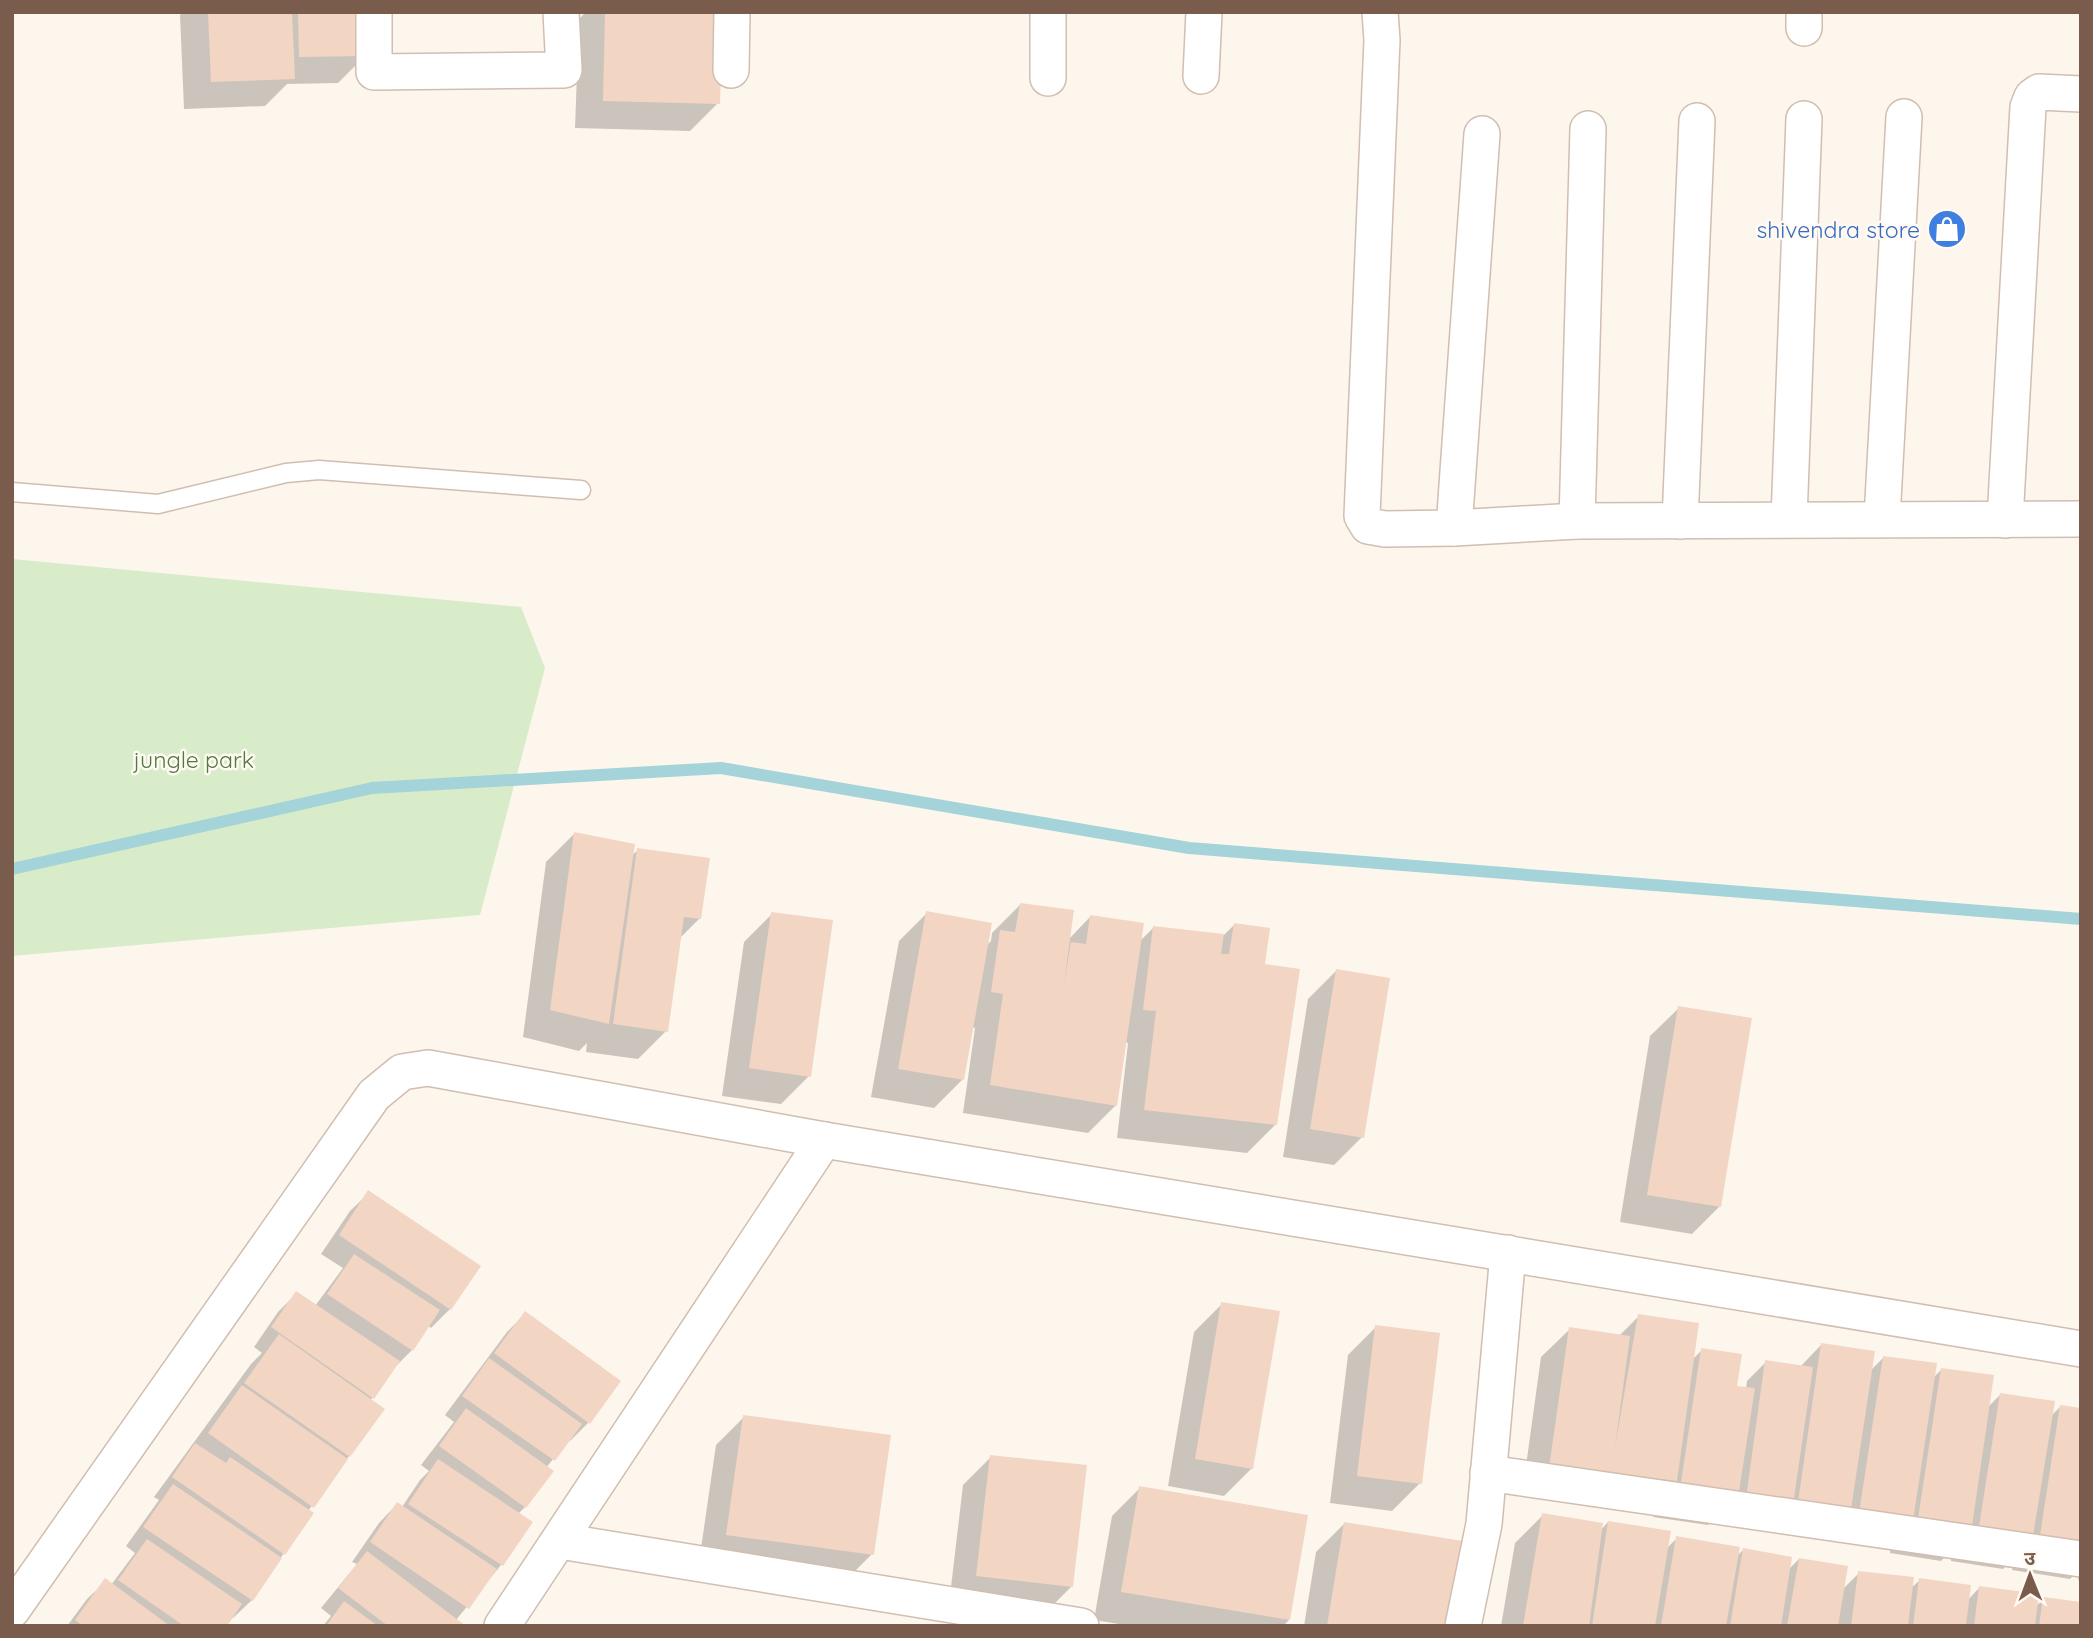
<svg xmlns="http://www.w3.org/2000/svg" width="2093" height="1638" viewBox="0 0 2093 1638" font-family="Quicksand,'Noto Sans Devanagari',sans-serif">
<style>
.green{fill:#d8ecc9}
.shadow{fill:#0003}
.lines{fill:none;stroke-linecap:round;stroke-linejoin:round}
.stream{stroke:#a5d3da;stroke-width:12}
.building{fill:#f3d5c3}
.lane-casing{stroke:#d1beb0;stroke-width:21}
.street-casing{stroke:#d1beb0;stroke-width:38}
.lane{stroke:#fff;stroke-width:18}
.street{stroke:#fff;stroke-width:35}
.labels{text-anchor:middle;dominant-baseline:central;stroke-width:5;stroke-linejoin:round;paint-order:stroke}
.shop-label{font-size:23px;fill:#366cbe;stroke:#fffaf3;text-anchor:end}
.park-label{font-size:23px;fill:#537a41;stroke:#fffaf3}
</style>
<rect width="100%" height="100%" fill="#fdf6ec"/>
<path class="green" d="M12,559L521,607L545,668L480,915L12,956Z"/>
<g class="shadow">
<path d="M183,12H365L366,55L338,83L287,84L265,106L184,109L180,15Z"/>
<path d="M586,12H721L718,103L690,131L575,128L579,19Z"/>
<path d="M574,834L631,856L638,850L700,918L679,939L666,1031L638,1059L586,1052L587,1043L579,1051L523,1037L546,862Z"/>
<path d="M1020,905L1068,940L1090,917L1139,942L1153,928L1223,936L1234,925L1263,965L1275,1125L1247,1153L1117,1138L1128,1043L1125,1042L1116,1105L1088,1133L963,1113L975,1028L972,1027L962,1080L934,1108L871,1097L899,941L927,913L986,946L991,941L992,933Z"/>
<path d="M772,914L809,1076L781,1104L722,1096L744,942Z"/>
<path d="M1336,971L1362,1137L1334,1165L1283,1157L1308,999Z"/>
<path d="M1679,1008L1720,1206L1692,1234L1620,1222L1650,1036Z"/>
<path d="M369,1193L450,1309L431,1328L428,1325L412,1350L393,1369L370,1401L349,1456L308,1511L284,1553L252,1600L233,1618L231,1617L225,1626H67L87,1599L106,1581L111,1585L135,1553L126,1546L159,1500L154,1497L251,1364L262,1353L254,1347L278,1312L297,1293L315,1306L343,1268L321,1254L350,1211Z"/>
<path d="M1222,1304L1252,1468L1224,1496L1168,1486L1194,1332Z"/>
<path d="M526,1313L589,1422L570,1441L568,1440L546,1468L525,1507L518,1514L530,1522L501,1565L456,1620L463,1626H323L331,1616L321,1608L357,1564L352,1562L379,1523L397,1504L402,1507L420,1480L429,1471L421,1465L454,1422L445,1415L507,1332Z"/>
<path d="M1639,1316L1692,1360L1702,1350L1735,1387L1746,1389L1747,1381L1766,1362L1800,1367L1821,1345L1870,1371L1883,1358L1933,1378L1941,1370L1988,1407L2000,1395L2051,1416L2060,1407L2081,1410V1581L2078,1580L2079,1570L2070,1579L2012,1570L2014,1558L2003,1569L1951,1561L1953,1549L1941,1561L1890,1553L1892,1540L1883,1549L1832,1541L1835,1524L1730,1503L1708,1525L1653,1517L1655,1500L1522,1495L1541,1357L1570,1329L1619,1336Z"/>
<path d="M1376,1327L1420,1483L1392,1511L1330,1503L1348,1355Z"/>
<path d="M744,1417L872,1554L844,1582L699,1562L716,1445Z"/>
<path d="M991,1457L1072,1586L1044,1614L949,1604L963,1485Z"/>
<path d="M1140,1488L1289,1620L1283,1626H1131L1094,1620L1112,1516Z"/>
<path d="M1543,1515L1600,1531L1608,1522L1667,1548L1677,1538L1736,1557L1743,1550L1788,1570L1799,1559L1843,1589L1859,1573L1911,1588L1920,1580L1967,1601L1979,1588L2035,1607L2044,1599L2081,1626H1501L1515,1543Z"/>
<path d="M1344,1524L1454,1626H1304L1316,1552Z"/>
</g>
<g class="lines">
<path class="stream" d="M12,869L372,788L721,768L1189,848L2081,919"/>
</g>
<g class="building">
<path d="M208,12H292L295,79L211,82Z"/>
<path d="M298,12H367L368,56L299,57Z"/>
<path d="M605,12H723L720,104L603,101Z"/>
<path d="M574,832L635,844L609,1024L550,1010Z"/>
<path d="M637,848L710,858L701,919L684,917L668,1032L613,1024Z"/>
<path d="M1020,903L1074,910L1064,983L1071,942L1086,944L1090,915L1144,923L1117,1106L990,1085L1003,994L991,992L1000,930L1015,932Z"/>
<path d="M926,911L992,923L964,1080L898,1069Z"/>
<path d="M771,912L833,920L811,1077L749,1068Z"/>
<path d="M1234,923L1270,928L1265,964L1300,969L1277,1125L1144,1110L1156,1011L1143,1010L1153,926L1224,934L1221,954H1229Z"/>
<path d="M1336,969L1390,978L1364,1138L1310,1129Z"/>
<path d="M1678,1006L1752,1018L1721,1207L1647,1195Z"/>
<path d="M368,1190L481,1266L451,1310L339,1235Z"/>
<path d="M354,1254L440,1310L413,1351L327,1294Z"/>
<path d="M296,1291L400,1361L374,1399L271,1327Z"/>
<path d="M1221,1302L1280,1311L1253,1469L1195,1459Z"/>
<path d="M525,1311L621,1381L590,1424L494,1353Z"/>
<path d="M1638,1314L1699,1323L1677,1481L1611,1473L1610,1476L1549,1468L1569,1327L1630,1336L1615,1447Z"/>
<path d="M1375,1325L1440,1333L1422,1484L1357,1476Z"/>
<path d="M279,1334L385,1409L350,1457L244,1383Z"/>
<path d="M1821,1343L1875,1351L1851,1509L1798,1502Z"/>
<path d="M1701,1348L1742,1354L1737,1386L1755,1388L1738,1498L1680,1489Z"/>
<path d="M1883,1356L1937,1363L1913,1521L1859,1513Z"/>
<path d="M489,1358L582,1424L555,1461L462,1396Z"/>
<path d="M1765,1360L1813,1367L1793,1505L1746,1498Z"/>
<path d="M1941,1368L1994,1375L1971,1533L1917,1525Z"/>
<path d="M242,1385L348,1459L314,1508L208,1433Z"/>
<path d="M2000,1393L2055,1401L2032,1542L1978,1533Z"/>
<path d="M2060,1405L2081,1408V1549L2039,1542Z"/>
<path d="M466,1408L554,1471L526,1508L439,1446Z"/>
<path d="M743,1415L891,1435L874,1555L726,1535Z"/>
<path d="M195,1443L226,1463L230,1457L314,1513L285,1555L172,1477Z"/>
<path d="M990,1455L1087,1465L1073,1587L976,1576Z"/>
<path d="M438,1459L533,1522L503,1566L408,1504Z"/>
<path d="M173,1484L282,1558L253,1601L143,1527Z"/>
<path d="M1139,1486L1308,1515L1290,1620L1121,1592Z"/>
<path d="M397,1502L497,1569L469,1609L370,1542Z"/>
<path d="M1542,1513L1603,1523L1589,1626H1523Z"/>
<path d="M1608,1521L1671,1531L1655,1626H1592Z"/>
<path d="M1344,1522L1469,1542L1456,1626H1327Z"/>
<path d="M1676,1536L1740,1547L1726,1626H1661Z"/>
<path d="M147,1539L242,1604L227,1626H184L118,1580Z"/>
<path d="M1743,1548L1792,1557L1781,1626H1730Z"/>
<path d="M367,1551L466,1626H388L338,1588Z"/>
<path d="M1799,1558L1848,1566L1838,1626H1787Z"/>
<path d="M1858,1571L1914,1577L1908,1626H1851Z"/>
<path d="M105,1578L170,1626H83L75,1620Z"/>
<path d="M1919,1578L1971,1585L1966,1626H1913Z"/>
<path d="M1979,1586L2039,1594L2035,1626H1974Z"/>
<path d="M2043,1597L2081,1602V1626H2039Z"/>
<path d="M344,1601L378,1626H326Z"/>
</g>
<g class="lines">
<defs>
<path id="lane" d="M12,492L158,504L286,473L319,470L581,490"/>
<g id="street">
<path d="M374,12V72L564,70L561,12"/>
<path d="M1380,12L1382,40L1362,516L1368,526L1385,529L1454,528L1577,521L2081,519"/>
<path d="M1804,28V12"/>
<path d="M731,70L732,12"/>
<path d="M1201,76L1204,12"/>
<path d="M1048,78V12"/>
<path d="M1789,519L1804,119"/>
<path d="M1882,519L1904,117"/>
<path d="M2005,520L2028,107L2032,97L2039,92L2081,94"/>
<path d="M1577,521L1588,129"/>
<path d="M1680,521L1697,121"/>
<path d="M1454,528L1482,134"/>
<path d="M1488,1473L2081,1559"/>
<path d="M560,1541L1081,1626"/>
<path d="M12,1610L374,1095L402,1072L428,1068L824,1140L2081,1349"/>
<path d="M502,1626L824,1140"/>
<path d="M1463,1626L1484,1524L1508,1253"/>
</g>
</defs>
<use href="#lane" class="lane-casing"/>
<use href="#street" class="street-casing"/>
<use href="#lane" class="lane"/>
<use href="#street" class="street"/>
</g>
<defs>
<symbol id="shop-disc" viewBox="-11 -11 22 22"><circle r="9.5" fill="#3f7fe0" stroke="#fffaf3"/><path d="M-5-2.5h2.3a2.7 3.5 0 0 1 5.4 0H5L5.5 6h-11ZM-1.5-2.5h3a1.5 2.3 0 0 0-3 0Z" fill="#fff"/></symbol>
</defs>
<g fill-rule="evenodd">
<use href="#shop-disc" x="1925" y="207" width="44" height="44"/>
</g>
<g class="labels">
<g class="shop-label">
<text x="1920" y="229">shivendra store</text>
</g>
<g class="park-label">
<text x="194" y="759">jungle park</text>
</g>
</g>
<rect width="2093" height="1638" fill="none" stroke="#7a5c4d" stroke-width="28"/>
<g transform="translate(2030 1575) rotate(359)" stroke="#fffaf3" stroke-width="5" paint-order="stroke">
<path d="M0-5L12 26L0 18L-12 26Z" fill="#7a5c4d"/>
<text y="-10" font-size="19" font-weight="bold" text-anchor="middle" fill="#7a5c4d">उ</text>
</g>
</svg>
